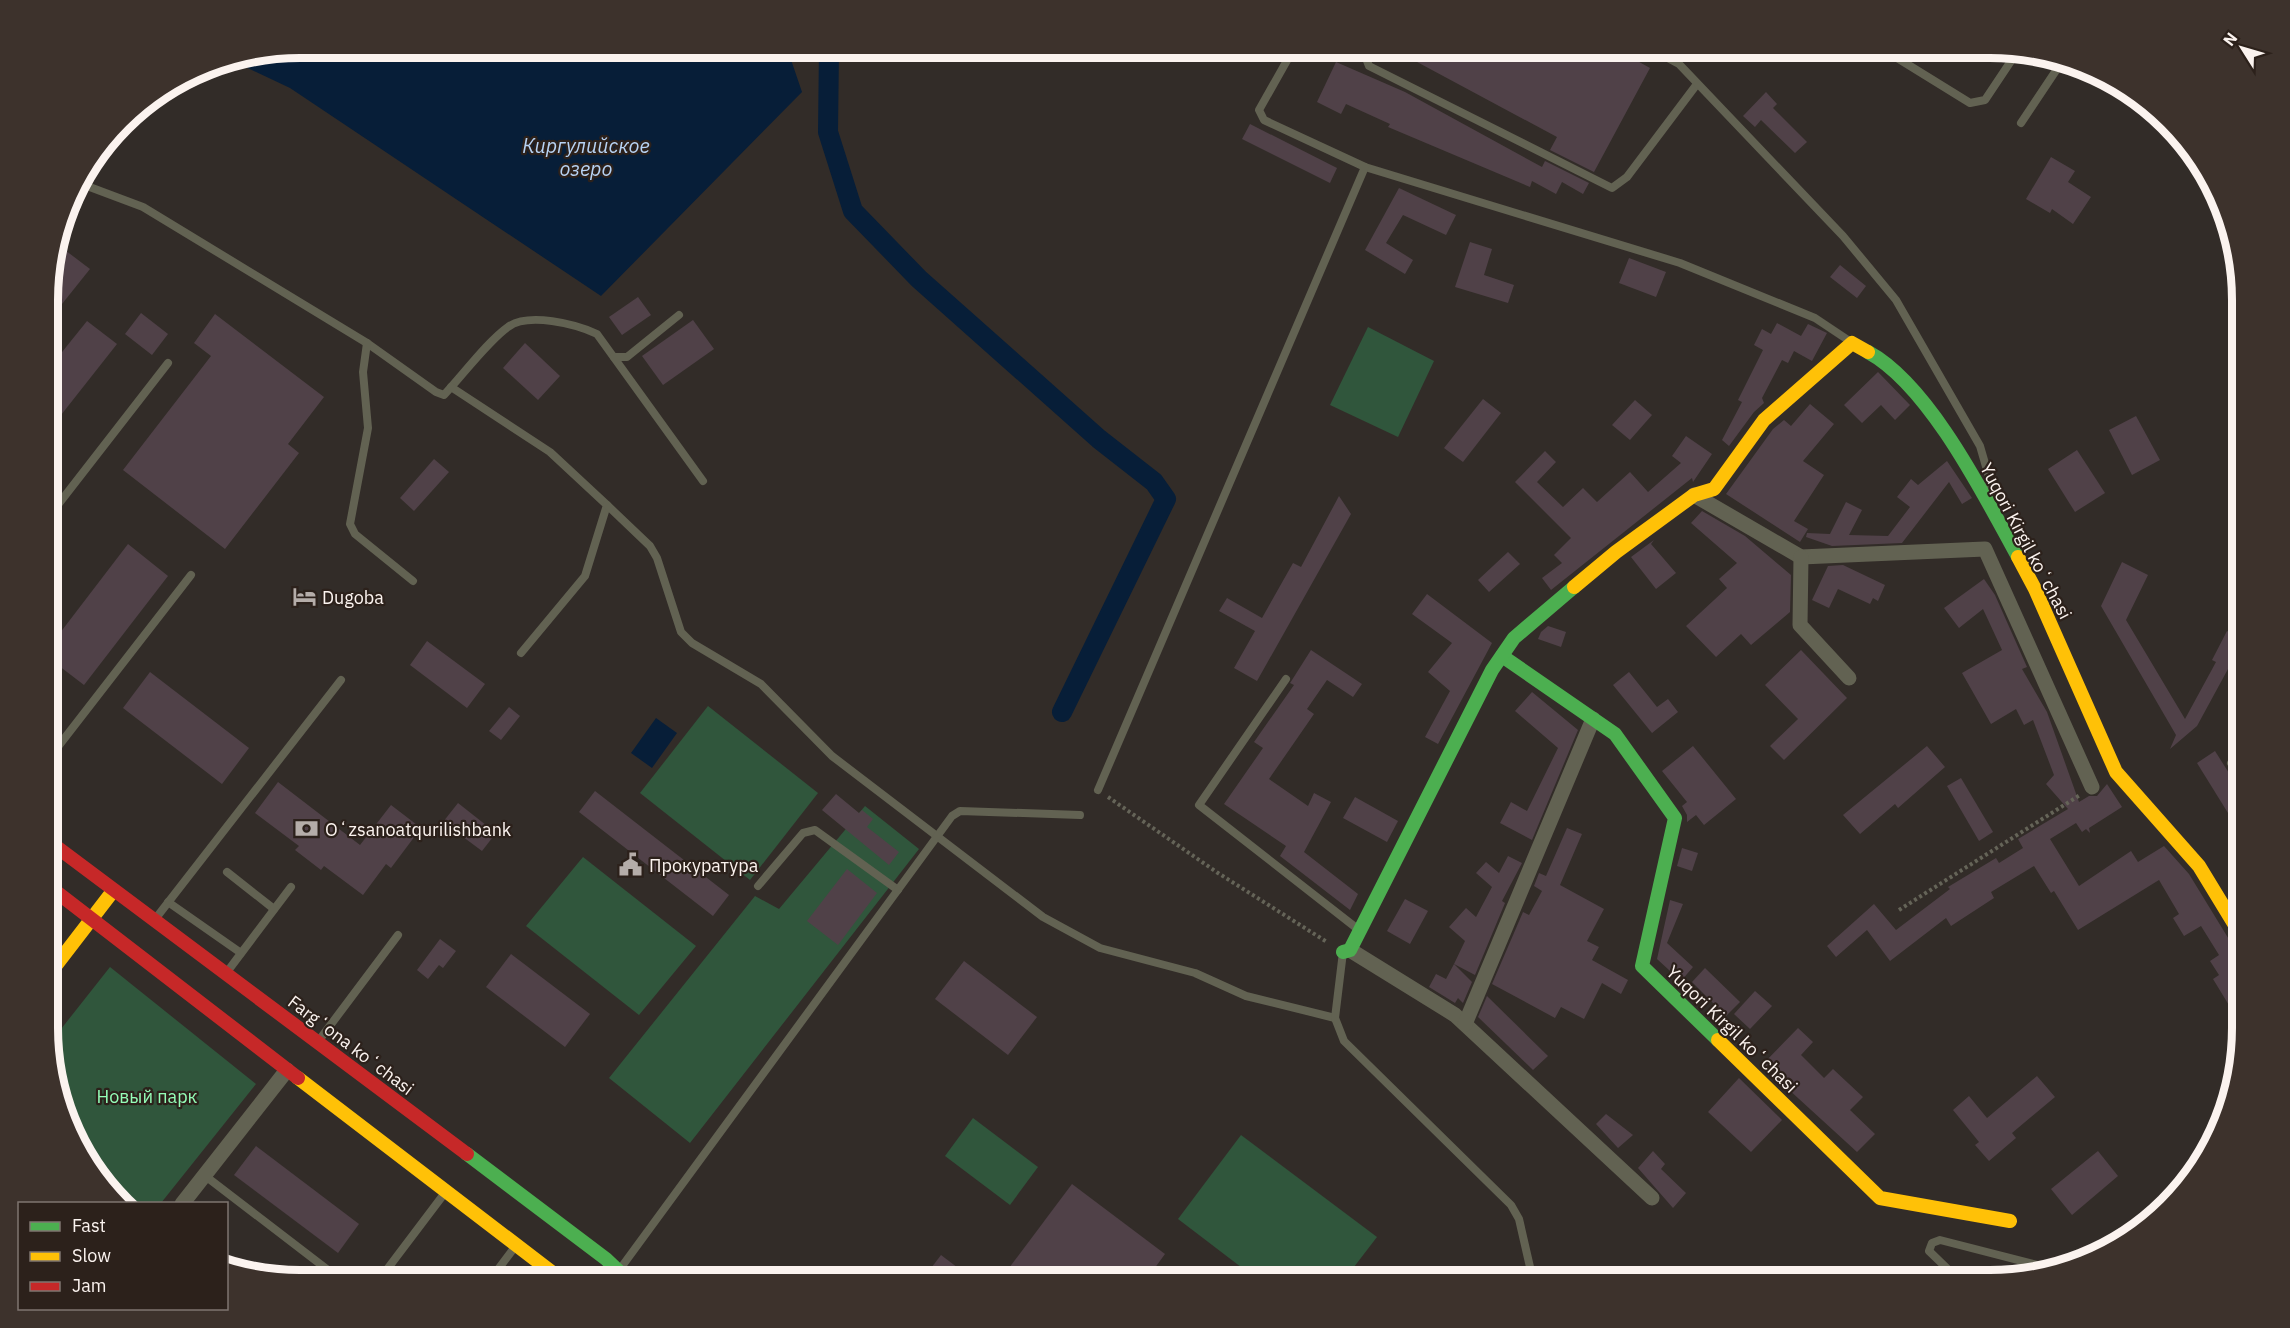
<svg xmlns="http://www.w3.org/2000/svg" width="2290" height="1328" viewBox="0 0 2290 1328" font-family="'IBM Plex Sans',sans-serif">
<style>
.green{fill:#30563c}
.water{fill:#071e38}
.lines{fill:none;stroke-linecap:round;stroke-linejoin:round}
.canal{stroke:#071e38;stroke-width:20}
.building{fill:#504148}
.path{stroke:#656458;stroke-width:4;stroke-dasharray:3 3;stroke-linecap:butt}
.lane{stroke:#626252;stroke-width:8}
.street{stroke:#626252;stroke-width:15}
.fast{stroke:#4caf50;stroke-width:14}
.slow{stroke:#ffc107;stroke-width:14}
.jam{stroke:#c62828;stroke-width:14}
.labels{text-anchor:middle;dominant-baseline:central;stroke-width:4.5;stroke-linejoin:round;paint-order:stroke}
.street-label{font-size:18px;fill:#fbf3ef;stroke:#2c211b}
.poi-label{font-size:18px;fill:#fbf3ef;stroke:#2c211b;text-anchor:start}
.park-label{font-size:18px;fill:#94fdb7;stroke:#2c211b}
.water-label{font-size:20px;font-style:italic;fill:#b7d3f4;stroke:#2c211b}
.rim{fill:none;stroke:#fbf3ef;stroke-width:8}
</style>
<rect width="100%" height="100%" fill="#322c28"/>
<g class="green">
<path d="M1368,327L1434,361L1398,437L1330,405Z"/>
<path d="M708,706L818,793L750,880L640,793Z"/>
<path d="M865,806L919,849L690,1143L609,1078L755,896L779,909Z"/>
<path d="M583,857L696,946L639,1015L526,926Z"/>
<path d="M110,967L256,1084L161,1203H129L90,1167L50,1060V1043Z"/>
<path d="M973,1118L1038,1167L1010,1205L945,1156Z"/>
<path d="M1241,1135L1377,1237L1344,1280H1258L1178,1219Z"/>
</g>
<g class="water">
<path d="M301,48H787L802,92L601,296L290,88L233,61Z"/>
<path d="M656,718L677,733L652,768L631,753Z"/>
</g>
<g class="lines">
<path class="canal" d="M829,48L828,132L853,211L919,279L1099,439L1154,482L1166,499L1062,712"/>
</g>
<g class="building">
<path d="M1391,48H1614L1650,68L1594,172L1550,150L1557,137Z"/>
<path d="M1336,62L1405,92L1542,167L1545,161L1589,183L1583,194L1562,182L1556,194L1532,181L1530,187L1388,127L1390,124L1346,104L1341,114L1317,102Z"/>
<path d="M1766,92L1777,104L1773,108L1807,142L1795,153L1761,120L1755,127L1743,116Z"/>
<path d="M1250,124L1337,168L1330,183L1242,139Z"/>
<path d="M2051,157L2075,171L2068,182L2091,197L2073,224L2052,209L2050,213L2026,199Z"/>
<path d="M1399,188L1456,215L1446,235L1403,215L1386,243L1413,260L1405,274L1365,250Z"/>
<path d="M1470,242L1492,249L1484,275L1514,285L1508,303L1455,287Z"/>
<path d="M57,244L90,269L50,319V268Z"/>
<path d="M1629,258L1666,272L1656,297L1619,283Z"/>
<path d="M1840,265L1866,286L1857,298L1830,277Z"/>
<path d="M638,297L651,315L622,335L609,317Z"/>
<path d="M141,313L168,334L152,355L125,334Z"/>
<path d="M215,314L324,397L288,444L299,453L225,549L123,470L211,356L194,343Z"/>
<path d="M693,320L714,349L663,385L642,356Z"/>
<path d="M87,321L117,344L50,429V367Z"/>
<path d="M1777,323L1801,336L1808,324L1827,333L1812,361L1794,351L1788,363L1782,360L1762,398L1764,403L1754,412L1729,446L1722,440L1742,402L1738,400L1763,350L1754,345L1762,329L1771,334Z"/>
<path d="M525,343L560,376L538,400L503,368Z"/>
<path d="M1878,372L1910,405L1895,420L1881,405L1862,423L1844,405Z"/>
<path d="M1483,399L1501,413L1463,462L1444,448Z"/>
<path d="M1635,400L1652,415L1630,440L1612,425Z"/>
<path d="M1810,404L1834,424L1803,461L1824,475L1794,521L1808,529L1800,542L1726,494L1773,429L1784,420L1791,426Z"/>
<path d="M2136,416L2160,460L2132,475L2109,430Z"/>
<path d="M1686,436L1712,454L1693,482L1692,478L1551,590L1542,578L1562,563L1554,555L1571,538L1515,482L1545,451L1556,462L1537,482L1563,507L1583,488L1597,502L1630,472L1648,492L1681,463L1672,456Z"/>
<path d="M2077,450L2105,493L2075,512L2048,469Z"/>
<path d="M434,459L449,472L414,511L400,498Z"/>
<path d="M1947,461L1972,498L1962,504L1949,482L1902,543L1832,546L1806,537L1807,533L1830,534L1846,502L1862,510L1849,535L1888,536L1910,507L1897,497L1911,479L1918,485Z"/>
<path d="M1339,496L1351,514L1257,681L1234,668L1255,631L1219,611L1227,598L1262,618L1293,563L1301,567Z"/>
<path d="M1702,511L1745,536L1791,575L1790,612L1751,645L1741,634L1716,657L1686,626L1727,588L1719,579L1737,563L1691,523Z"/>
<path d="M1654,540L1651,544L1676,573L1656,589L1631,557Z"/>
<path d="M128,544L168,576L84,685L50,659V646Z"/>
<path d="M1508,552L1520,564L1489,592L1478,580Z"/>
<path d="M2122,562L2148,575L2126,620L2185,719L2216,662L2212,660L2227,631L2241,638V677L2228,669L2197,726L2170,749L2176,735L2101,606Z"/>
<path d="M1843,565L1885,585L1878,601L1873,598L1870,604L1838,589L1829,608L1812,600L1828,566Z"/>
<path d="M1984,579L1995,595L2027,667L2022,669L2047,712L2079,802L2089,796H2097L2107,784L2122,807L2089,828L2090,833L2086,829L2082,832L2076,823L2050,839L2079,886L2131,851L2138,862L2164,846L2189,874L2241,959V1025L2213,979L2219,975L2210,961L2219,955L2201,926L2184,936L2173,918L2179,914L2159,880L2078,930L2054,891L2051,893L2034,866L1991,892L1994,898L1951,926L1946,918L1890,961L1867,930L1836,957L1827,946L1874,904L1896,930L1950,889L1948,887L1996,858L1999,863L2023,848L2018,839L2068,809L2046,784L2054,775L2033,720L2024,725L2016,709L1991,724L1962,673L2002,650L1983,609L1959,628L1944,608Z"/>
<path d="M1427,594L1492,643L1438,744L1425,737L1450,691L1428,672L1452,643L1412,614Z"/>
<path d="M1548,626L1566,632L1561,647L1538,639L1541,632Z"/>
<path d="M427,641L485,684L467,708L410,665Z"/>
<path d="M1311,650L1362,684L1353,697L1327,680L1307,709L1314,714L1269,779L1308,806L1314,793L1331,802L1304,852L1358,894L1350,910L1280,856L1286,846L1224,804L1263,748L1254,742L1294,685L1290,683L1292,680Z"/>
<path d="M1801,650L1847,698L1784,760L1770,746L1798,719L1765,685Z"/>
<path d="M150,672L249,748L222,784L123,708Z"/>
<path d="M1629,672L1657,707L1668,699L1678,712L1652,733L1613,685Z"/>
<path d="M1532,692L1578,730L1532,840L1500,823L1511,802L1527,811L1558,748L1515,711Z"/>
<path d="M509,707L520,716L501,740L489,731Z"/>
<path d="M1693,746L1736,799L1704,825L1696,815L1687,822V815L1682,806L1687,802L1662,771Z"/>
<path d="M1927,746L1945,767L1898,808L1895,804L1860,834L1843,815Z"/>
<path d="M2215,751L2241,792V834L2197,763Z"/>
<path d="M1961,778L1993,832L1979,841L1947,786Z"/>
<path d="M278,782L360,845L391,805L421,828L391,868L386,864L363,895L324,866L321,870L295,850L299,846L255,813Z"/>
<path d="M595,791L729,895L713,916L579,812Z"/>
<path d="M836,794L859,813L862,810L873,819L867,827L899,852L889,865L822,810Z"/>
<path d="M1355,797L1398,821L1387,842L1343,818Z"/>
<path d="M458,803L496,833L482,851L443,822Z"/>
<path d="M1567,828L1582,834L1560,885L1604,909L1587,941L1599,947L1592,960L1628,980L1621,994L1602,983L1584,1019L1561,1007L1555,1018L1492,984L1523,912L1529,915L1542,891L1534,886L1539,873L1546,876Z"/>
<path d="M1682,848L1698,853L1692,871L1677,866Z"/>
<path d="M1508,856L1522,863L1502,901L1505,903L1475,975L1454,964L1465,941L1449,927L1466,908L1476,917L1492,887L1476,873L1486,862L1499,873Z"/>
<path d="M847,869L877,893L838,945L807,921Z"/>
<path d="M1405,899L1428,911L1410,944L1387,931Z"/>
<path d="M1670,900L1683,904L1667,943L1693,967L1681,981L1657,959Z"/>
<path d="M440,939L456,951L443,968L439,965L428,979L417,970Z"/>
<path d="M511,954L590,1014L565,1047L486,987Z"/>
<path d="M964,961L1037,1017L1008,1055L935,999Z"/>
<path d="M1454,964L1472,982L1463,1003L1458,998L1455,1003L1429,987L1436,974L1446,979Z"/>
<path d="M1705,968L1740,1002L1726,1016L1692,982Z"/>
<path d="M1755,991L1772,1006L1750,1029L1734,1014Z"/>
<path d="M1487,996L1548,1056L1533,1070L1478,1017Z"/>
<path d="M1798,1028L1813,1042L1801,1055L1824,1078L1833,1069L1863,1097L1850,1110L1875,1134L1857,1152L1762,1065Z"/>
<path d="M2037,1076L2055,1097L2012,1133L2016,1138L1989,1161L1975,1145L1979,1142L1953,1110L1969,1096L1987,1118Z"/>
<path d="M1739,1078L1782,1120L1751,1152L1708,1112Z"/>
<path d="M1606,1114L1633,1135L1618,1148L1596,1124Z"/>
<path d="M256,1146L359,1224L338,1253L234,1175Z"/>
<path d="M1653,1151L1665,1164L1661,1169L1686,1193L1673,1208L1638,1168Z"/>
<path d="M2098,1151L2118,1176L2072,1215L2051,1189Z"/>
<path d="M1072,1184L1165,1254L1146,1280H1000Z"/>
<path d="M941,1255L974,1280H922Z"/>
</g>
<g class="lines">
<g class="path">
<path d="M1108,797L1218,873L1327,942"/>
<path d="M1899,910L2080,795"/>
</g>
<g class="lane">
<path d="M1367,48L1364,53L1369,66L1612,188L1627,177L1697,84"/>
<path d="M1649,48L1679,64L1843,236L1896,300L1980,446L1989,477L1985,488"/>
<path d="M1881,48L1970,103L1985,100L2017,52"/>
<path d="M2021,123L2063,60"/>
<path d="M1365,167L1680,263L1815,318L1851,342"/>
<path d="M79,183L143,207L367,343L436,392L444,395C462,376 488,341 508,327C528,312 576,324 597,334L703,481"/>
<path d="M367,343L363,372L368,428L350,524L355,534L413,581"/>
<path d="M614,357H627L679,315"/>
<path d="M451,387L550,452L607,505L585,576L521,653"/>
<path d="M607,505L650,546L657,558L681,632L692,643L761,684L832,756L1043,917L1100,948L1195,973L1246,996L1335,1018"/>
<path d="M50,515L168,363"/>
<path d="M1286,679L1199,805L1359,930"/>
<path d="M50,757L191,575"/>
<path d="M2231,763L2241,769"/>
<path d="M1098,790L1365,167L1264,120L1259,110L1294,48"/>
<path d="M227,872L274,909"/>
<path d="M758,886L803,833L815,830L898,890"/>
<path d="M168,902L241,953"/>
<path d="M156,918L341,680"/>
<path d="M1343,952L1335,1018L1344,1041L1511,1205L1519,1219L1533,1280"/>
<path d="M227,972L291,887"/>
<path d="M320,1039L398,935"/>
<path d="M204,1175L341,1280"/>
<path d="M620,1269L952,816L960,811L1080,815"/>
<path d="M1958,1279L1929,1251L1932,1243L1940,1240L2045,1267"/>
<path d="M379,1280L444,1194"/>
<path d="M490,1280L514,1248"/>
</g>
<g class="street">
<path d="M1694,495L1801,557L1985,549L2092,787"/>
<path d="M1801,557L1800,625L1849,678"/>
<path d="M1350,950L1455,1015L1652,1198"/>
<path d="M1465,1024L1593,719"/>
<path d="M182,1204L287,1070"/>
</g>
<g class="fast">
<path d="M1868,352C1929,385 1984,495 2018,557"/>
<path d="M1502,656L1615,734L1675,818L1642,966L1718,1040"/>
<path d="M1343,952L1350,950L1492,670L1514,638L1574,587"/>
<path d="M467,1154L606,1259L628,1280"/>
</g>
<g class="slow">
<path d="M2018,557L2035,589L2116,772L2199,866L2241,935"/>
<path d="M1574,587L1616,552L1694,495L1714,489L1764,420L1852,343L1868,352"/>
<path d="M50,973L113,891"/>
<path d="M1718,1040L1880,1198L2010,1221"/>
<path d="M298,1078L562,1280"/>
</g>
<g class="jam">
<path d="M50,842L467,1154"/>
<path d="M50,887L298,1078"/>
</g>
</g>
<defs>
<symbol id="hotel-bare" viewBox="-9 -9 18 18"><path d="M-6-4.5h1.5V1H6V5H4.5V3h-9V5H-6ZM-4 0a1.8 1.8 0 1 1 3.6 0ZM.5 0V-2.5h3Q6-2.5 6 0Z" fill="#b5ada9" stroke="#2c211b" stroke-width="2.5" paint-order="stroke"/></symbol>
<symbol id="bank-bare" viewBox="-9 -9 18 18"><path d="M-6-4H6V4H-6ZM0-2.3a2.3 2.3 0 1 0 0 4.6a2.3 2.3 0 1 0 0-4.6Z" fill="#b5ada9" stroke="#2c211b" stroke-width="2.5" paint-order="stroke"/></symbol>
<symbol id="civic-bare" viewBox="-9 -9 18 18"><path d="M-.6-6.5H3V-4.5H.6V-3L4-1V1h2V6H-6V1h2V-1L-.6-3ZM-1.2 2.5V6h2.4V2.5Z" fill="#b5ada9" stroke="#2c211b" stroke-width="2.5" paint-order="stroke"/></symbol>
</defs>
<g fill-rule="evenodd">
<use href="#hotel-bare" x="288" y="580" width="33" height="33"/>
<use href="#bank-bare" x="290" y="812" width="33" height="33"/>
<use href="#civic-bare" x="614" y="848" width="33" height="33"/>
</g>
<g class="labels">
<g class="street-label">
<text transform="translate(2026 541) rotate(62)">Yuqori Kirgil koʻchasi</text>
<text transform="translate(1732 1029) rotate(44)">Yuqori Kirgil koʻchasi</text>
<text transform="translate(351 1045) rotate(37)">Fargʻona koʻchasi</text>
</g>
<g class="poi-label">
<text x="322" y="597">Dugoba</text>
<text x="325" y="829">Oʻzsanoatqurilishbank</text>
<text x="649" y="865">Прокуратура</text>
</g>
<g class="park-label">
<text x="147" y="1096">Новый парк</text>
</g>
<g class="water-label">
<text x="586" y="145">Киргулийское<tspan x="586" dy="23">озеро</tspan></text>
</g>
</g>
<path d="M0 0H2290V1328H0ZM300 58H1990A242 242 0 0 1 2232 300V1028A242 242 0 0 1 1990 1270H300A242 242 0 0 1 58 1028V300A242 242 0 0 1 300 58Z" fill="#3d322c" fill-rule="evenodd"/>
<path class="rim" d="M300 58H1990A242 242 0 0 1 2232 300V1028A242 242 0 0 1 1990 1270H300A242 242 0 0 1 58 1028V300A242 242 0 0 1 300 58Z"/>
<rect x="18" y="1202" width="210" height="108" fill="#2c211b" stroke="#7f7570" stroke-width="1.5"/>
<rect x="30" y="1222" width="30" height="9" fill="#4caf50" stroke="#7f7570" stroke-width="1.5"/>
<text x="72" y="1232" font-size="18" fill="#fbf3ef">Fast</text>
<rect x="30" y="1252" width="30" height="9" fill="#ffc107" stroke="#7f7570" stroke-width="1.5"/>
<text x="72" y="1262" font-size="18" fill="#fbf3ef">Slow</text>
<rect x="30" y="1282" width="30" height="9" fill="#c62828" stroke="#7f7570" stroke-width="1.5"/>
<text x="72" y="1292" font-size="18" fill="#fbf3ef">Jam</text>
<g transform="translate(2242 48) rotate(307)" stroke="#2c211b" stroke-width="4.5" paint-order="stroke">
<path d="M0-4.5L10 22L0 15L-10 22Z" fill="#fbf3ef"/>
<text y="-9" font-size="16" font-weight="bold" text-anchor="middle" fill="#fbf3ef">N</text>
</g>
</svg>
